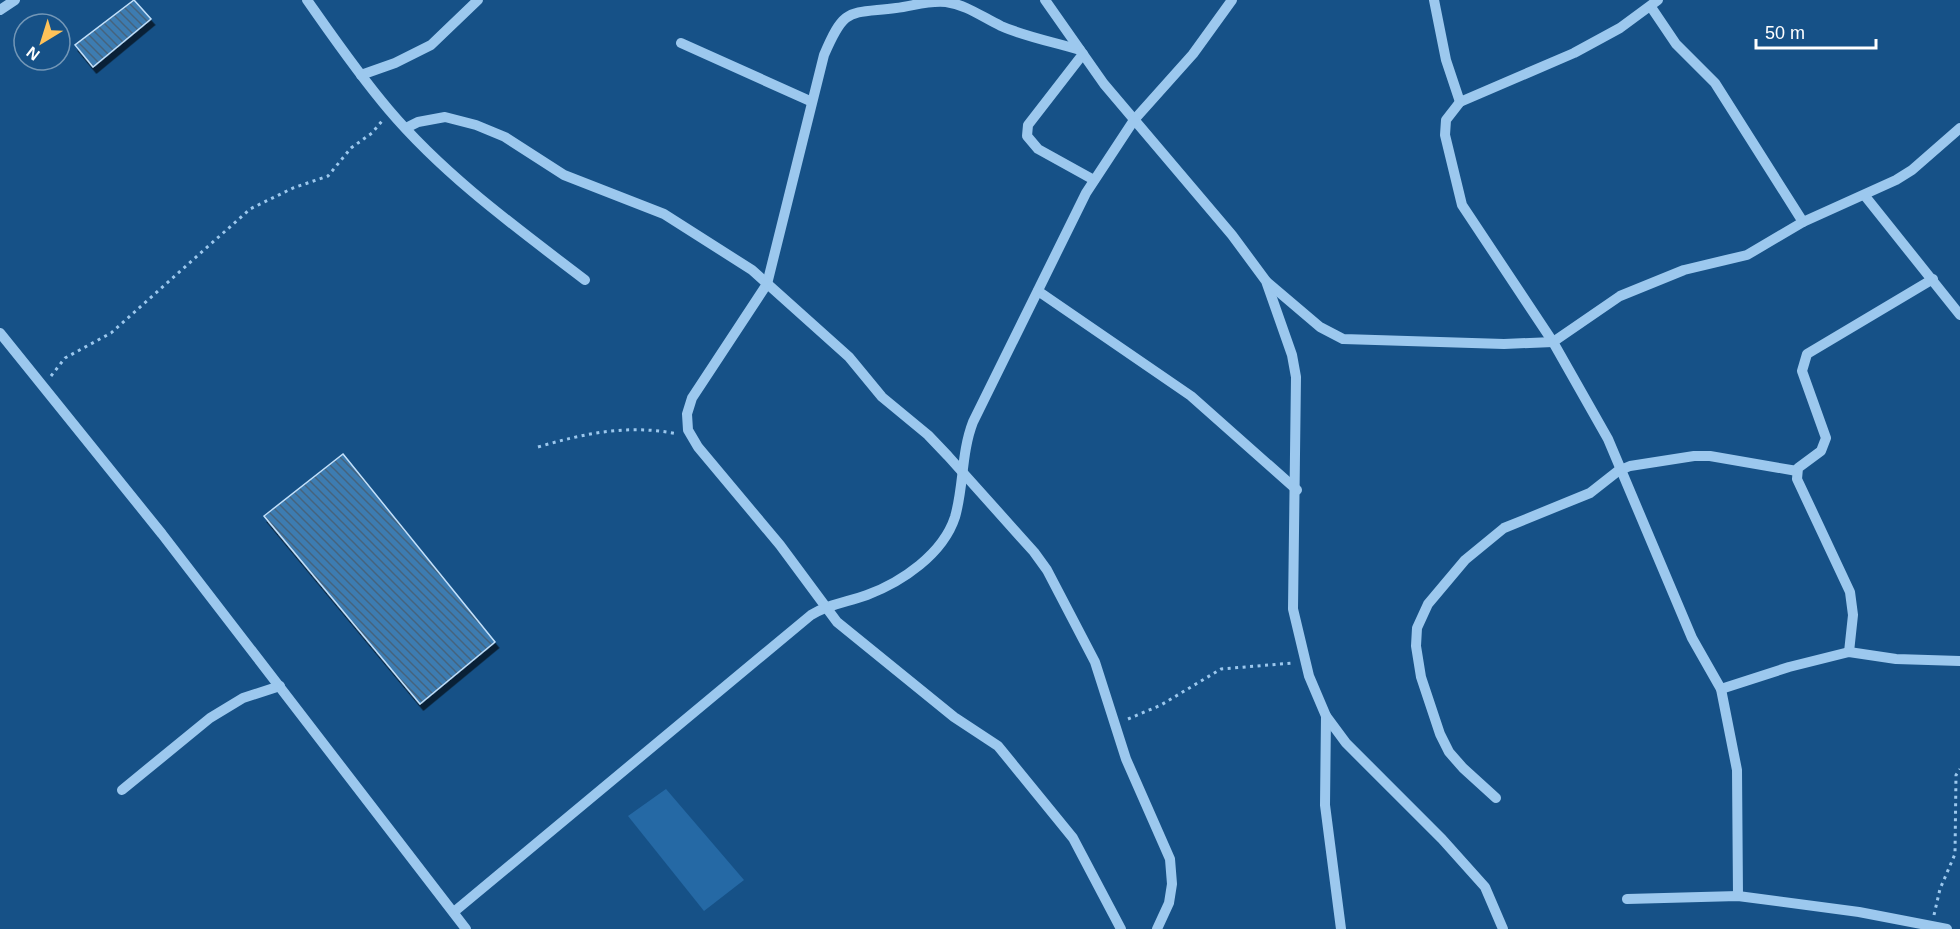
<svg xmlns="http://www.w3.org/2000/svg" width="1960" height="929" viewBox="0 0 1960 929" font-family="Arial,sans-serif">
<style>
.garden{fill:#2569a5}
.building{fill:url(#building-back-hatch);stroke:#c2e0fa;stroke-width:1.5;filter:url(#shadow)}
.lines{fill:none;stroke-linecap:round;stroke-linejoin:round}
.path{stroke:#9cc8ee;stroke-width:3;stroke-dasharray:3 4.5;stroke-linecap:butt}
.minor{stroke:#9cc8ee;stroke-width:10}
</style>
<defs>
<pattern id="building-back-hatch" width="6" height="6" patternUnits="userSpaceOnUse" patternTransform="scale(1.5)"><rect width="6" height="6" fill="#3e7bb1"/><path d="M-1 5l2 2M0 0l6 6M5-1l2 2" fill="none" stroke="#45647e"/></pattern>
<filter id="shadow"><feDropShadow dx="3.5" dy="6" stdDeviation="0" flood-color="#0009"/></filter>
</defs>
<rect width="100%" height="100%" fill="#165187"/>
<path class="garden" d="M666,789L744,880L704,911L628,816Z"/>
<g class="building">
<path d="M134,0L151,19L93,67L75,45Z"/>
<path d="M343,454L495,642L420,704L264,516Z"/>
</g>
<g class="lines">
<g class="path">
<path d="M51,376L65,358L111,333L250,209L293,188L328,176L351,148L372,133L382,121"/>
<path d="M538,447C586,433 628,424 678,434"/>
<path d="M1128,719L1161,705L1221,669L1293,663"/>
<path d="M1934,915L1940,889L1955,854L1956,775L1960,769"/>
</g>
<g class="minor">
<path d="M307,0C333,37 359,75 389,110C445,176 517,228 585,280"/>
<path d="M1045,0L1104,84L1232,235L1266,281L1292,355L1296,377L1293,609L1309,676L1326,716L1346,743L1442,839L1485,887L1503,929"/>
<path d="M1434,0L1446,60L1460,102"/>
<path d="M1658,0L1620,28L1574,53L1460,102L1446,120L1445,135L1462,205L1553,342L1608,439L1692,638L1721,689L1737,770L1738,896"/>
<path d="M1651,7L1676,44L1715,83L1803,222"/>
<path d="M0,10L15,0"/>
<path d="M681,43L810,101"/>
<path d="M1080,50C1054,42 1026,37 1001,26C982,17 967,5 946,2C929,0 913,6 896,8C848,14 845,6 824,55L767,284L692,398L687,414L688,430L698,447L780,545L837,622L954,717L998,746L1073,838L1121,929"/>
<path d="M1083,54L1028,125L1027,136L1038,149L1094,180"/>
<path d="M361,75L395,63L431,45L478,0"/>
<path d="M406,128L418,122L445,117L476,125L505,137L564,175L664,214L752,270L849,357L882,397L928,435L948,456L1034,552L1047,570L1095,662L1126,759L1170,859L1172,884L1169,903L1157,929"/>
<path d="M1865,196L1960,315"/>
<path d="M1267,282L1320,327L1343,339L1504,344L1553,342L1620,296L1684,270L1747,255L1803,222L1896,180L1912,170L1960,128"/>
<path d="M1038,291L1191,396L1297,490"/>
<path d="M0,333L162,534L466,929"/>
<path d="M1849,652L1853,615L1850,592L1797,479L1798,468L1821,451L1826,438L1802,371L1807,354L1933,279"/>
<path d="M1721,689L1789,667L1849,652L1896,659L1960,661"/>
<path d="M1326,716L1325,805L1341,929"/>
<path d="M122,790L210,718L243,698L280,686"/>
<path d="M1496,798L1463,768L1449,752L1440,734L1421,677L1416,646L1417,628L1428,604L1465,560L1504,528L1590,493L1618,471L1630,466L1694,456H1710L1797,471"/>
<path d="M1627,899L1738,896L1859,912L1947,929"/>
<path d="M455,911L811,615C828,604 848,602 867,595C902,582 943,554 955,517C964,486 961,453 973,422L1086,193L1134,120L1193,54L1232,0"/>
</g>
</g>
<g transform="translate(42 42) rotate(218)"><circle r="28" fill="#165187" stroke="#7397b7" stroke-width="1.5"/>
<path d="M0-4.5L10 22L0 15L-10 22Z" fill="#ffc259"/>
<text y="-9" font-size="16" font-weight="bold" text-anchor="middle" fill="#ffffff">N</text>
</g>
<path d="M1756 39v9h120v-9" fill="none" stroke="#ffffff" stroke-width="3"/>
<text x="1765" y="39" font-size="18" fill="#ffffff" stroke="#165187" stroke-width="4.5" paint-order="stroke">50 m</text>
</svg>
